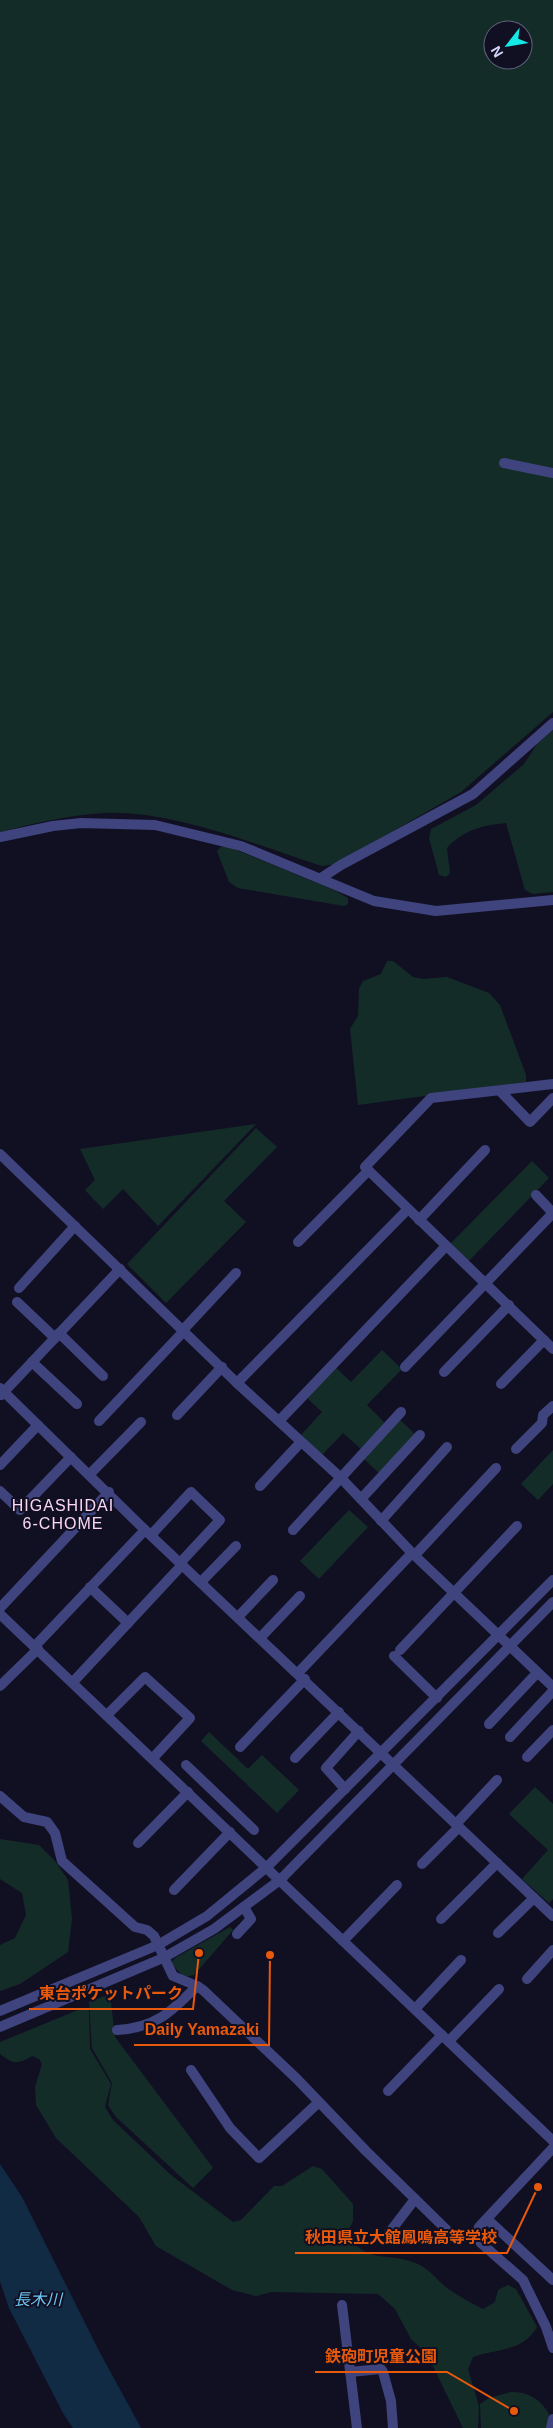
<svg xmlns="http://www.w3.org/2000/svg" width="553" height="2428" viewBox="0 0 553 2428" font-family="Helvetica,'Noto Sans JP',sans-serif">
<style>
.green{fill:#142c28;fill-rule:evenodd}
.water{fill:#122b45}
.lines{fill:none;stroke-linecap:round;stroke-linejoin:round}
.minor{stroke:#3f447e;stroke-width:10}
.labels{text-anchor:middle;dominant-baseline:central;stroke-width:4;stroke-linejoin:round;paint-order:stroke}
.neighbourhood-label{font-size:16px;letter-spacing:1px;fill:#fcd7f3;stroke:#111023}
.water-label{font-size:16px;font-style:italic;fill:#6cc5f3;stroke:#111023}
.leader{fill:none;stroke:#e8590c;stroke-width:2}
.callout-dot{fill:#e8590c;stroke:#111023;stroke-width:2}
.callout-label{font-size:16px;text-anchor:middle;font-weight:bold;fill:#e8590c;stroke:#111023;stroke-width:4;stroke-linejoin:round;paint-order:stroke}
</style>
<rect width="100%" height="100%" fill="#111023"/>
<g class="green">
<path d="M0,0H553V712L461,792L336,864L322,866C257,845 172,810 105,813C69,815 35,823 0,832ZM493,30H523V60H493Z"/>
<path d="M553,730V892L533,894L525,890L506,823C483,825 463,830 447,848L450,873L446,877L439,875L429,838L431,829L476,805L524,764L537,744Z"/>
<path d="M221,847H229L334,890L348,898V904L344,906L238,888L229,882L217,851Z"/>
<path d="M387,961H393L413,977L423,979L447,977L489,993L500,1005L526,1075V1082L358,1105L350,1029L358,1016L359,989L363,981L381,974Z"/>
<path d="M256,1124L158,1226L123,1189L103,1209L85,1190L95,1180L80,1149Z"/>
<path d="M256,1128L277,1147L224,1201L246,1222L166,1303L127,1264Z"/>
<path d="M532,1161L549,1178L467,1263L449,1245Z"/>
<path d="M382,1350L402,1369L367,1405L385,1423L361,1449L343,1433L322,1455L301,1435L322,1412L305,1396L334,1366L351,1382Z"/>
<path d="M398,1418L415,1434L379,1473L362,1457Z"/>
<path d="M553,1450V1484L538,1500L521,1484Z"/>
<path d="M349,1510L368,1527L319,1579L300,1561Z"/>
<path d="M209,1732L248,1769L262,1755L299,1790L277,1813L201,1741Z"/>
<path d="M535,1787L553,1804V1899L549,1903L522,1879L548,1850L509,1814Z"/>
<path d="M0,1839L39,1845L55,1861L68,1880L72,1919L68,1952L20,1984L0,1991V1945L15,1938L26,1915L22,1893L0,1879Z"/>
<path d="M230,1927L233,1930L194,1975L184,1977L171,1963L175,1958Z"/>
<path d="M110,1994L115,2037L213,2168L193,2188L116,2117L108,2105L112,2083L92,2048L89,2002Z"/>
<path d="M83,2008L89,2011L90,2049L111,2084L105,2107L113,2120L171,2175L233,2222L241,2220L274,2186H282L313,2166L322,2169L353,2204V2221L347,2233C367,2267 390,2250 420,2265C430,2270 438,2281 447,2288C458,2296 471,2303 483,2309L495,2302L498,2290L508,2285L516,2289L537,2327C523,2352 498,2348 473,2357L468,2369L479,2406L478,2428H463L427,2354L411,2339L395,2309L378,2294L272,2292L256,2296L232,2290L156,2246L139,2217L56,2138L36,2105L35,2087L42,2064L39,2059L32,2056C17,2065 13,2064 0,2054V2042Z"/>
<path d="M511,2392C529,2392 540,2399 549,2414L547,2428H481L480,2404L489,2398Z"/>
</g>
<path class="water" d="M0,2164L22,2197L99,2351L141,2428H73L63,2413L9,2308L0,2281Z"/>
<g class="lines">
<g class="minor">
<path d="M504,463L553,473"/>
<path d="M0,837L53,826L81,823L155,825L241,846L374,901L436,911L553,900"/>
<path d="M321,878L341,865L473,794L553,723"/>
<path d="M553,1084L431,1098L365,1167L553,1349"/>
<path d="M500,1091L530,1122L553,1098"/>
<path d="M0,1154L237,1383L341,1478L412,1553L553,1687"/>
<path d="M536,1195L553,1213"/>
<path d="M419,1220L485,1150"/>
<path d="M298,1242L368,1171"/>
<path d="M19,1288L75,1226"/>
<path d="M17,1302L55,1338"/>
<path d="M183,1330L236,1273"/>
<path d="M59,1333L103,1376"/>
<path d="M32,1362L77,1404"/>
<path d="M405,1367L553,1213"/>
<path d="M444,1372L509,1305"/>
<path d="M237,1383L408,1209"/>
<path d="M501,1384L544,1340"/>
<path d="M0,1388L145,1530L553,1916"/>
<path d="M1,1395L120,1269"/>
<path d="M177,1415L222,1367"/>
<path d="M99,1421L184,1331"/>
<path d="M279,1421L446,1246"/>
<path d="M516,1449L542,1423L543,1415L553,1406"/>
<path d="M0,1465L38,1425"/>
<path d="M89,1475L141,1422"/>
<path d="M260,1486L301,1442"/>
<path d="M0,1491L20,1510L71,1457"/>
<path d="M361,1499L420,1435"/>
<path d="M381,1521L447,1447"/>
<path d="M293,1530L401,1412"/>
<path d="M151,1535L191,1492L220,1520L180,1563"/>
<path d="M415,1555L496,1468"/>
<path d="M201,1582L236,1546"/>
<path d="M90,1587L128,1623"/>
<path d="M0,1608L109,1492"/>
<path d="M0,1614L553,2141"/>
<path d="M238,1617L273,1580"/>
<path d="M260,1638L300,1596"/>
<path d="M35,1646L145,1530"/>
<path d="M400,1650L517,1526"/>
<path d="M394,1656L437,1698"/>
<path d="M298,1673L412,1553"/>
<path d="M73,1682L182,1565"/>
<path d="M0,1686L38,1649"/>
<path d="M107,1715L145,1677L190,1718L153,1758"/>
<path d="M489,1724L537,1673"/>
<path d="M510,1737L553,1691"/>
<path d="M240,1747L305,1679"/>
<path d="M527,1757L553,1730"/>
<path d="M295,1758L339,1712"/>
<path d="M186,1765L254,1830"/>
<path d="M345,1789L326,1768L359,1731"/>
<path d="M0,1796L24,1817L47,1822L55,1833L62,1861L135,1927L147,1930L154,1936L173,1976L197,1986L203,1990L297,2079L366,2151L454,2237L476,2235"/>
<path d="M456,1824L497,1780"/>
<path d="M138,1843L188,1792"/>
<path d="M422,1864L459,1827"/>
<path d="M174,1890L230,1832"/>
<path d="M441,1919L497,1863"/>
<path d="M498,1933L534,1898"/>
<path d="M237,1934L251,1919L244,1907"/>
<path d="M343,1941L397,1885"/>
<path d="M527,1979L553,1950"/>
<path d="M415,2009L461,1960"/>
<path d="M0,2011L158,1945L207,1916L267,1867L553,1580"/>
<path d="M0,2027L163,1958L214,1929L280,1880L553,1602"/>
<path d="M117,2030C156,2028 171,2012 197,1986"/>
<path d="M449,2041L499,1989"/>
<path d="M191,2070L230,2128L259,2158L319,2102"/>
<path d="M388,2091L442,2035"/>
<path d="M553,2148L479,2227L476,2235L481,2243L523,2280L546,2327L553,2348"/>
<path d="M487,2219L553,2280"/>
<path d="M389,2233L415,2199"/>
<path d="M342,2305L357,2428"/>
<path d="M350,2372L381,2369L383,2372L391,2401L393,2428"/>
<path d="M551,2428L553,2419"/>
</g>
</g>
<g class="labels">
<g class="neighbourhood-label">
<text x="63" y="1505">HIGASHIDAI<tspan x="63" dy="18">6-CHOME</tspan></text>
</g>
<g class="water-label">
<text x="38" y="2299">長木川</text>
</g>
</g>
<path class="leader" d="M199 1953L193 2009H29M270 1955L269 2045H134M538 2187L507 2253H295M514 2411L447 2372H315"/>
<g class="callout-dot">
<circle cx="199" cy="1953" r="5"/>
<circle cx="270" cy="1955" r="5"/>
<circle cx="538" cy="2187" r="5"/>
<circle cx="514" cy="2411" r="5"/>
</g>
<g class="callout-label">
<text x="111" y="1999">東台ポケットパーク</text>
<text x="202" y="2035">Daily Yamazaki</text>
<text x="401" y="2243">秋田県立大館鳳鳴高等学校</text>
<text x="381" y="2362">鉄砲町児童公園</text>
</g>
<g transform="translate(508 45) rotate(239)"><circle r="24" fill="#111023" stroke="#5f5f7a"/>
<path d="M0-4L9 19L0 12L-9 19Z" fill="#13eae5"/>
<text y="-8" font-size="14" font-weight="bold" text-anchor="middle" fill="#d5d5fc">N</text>
</g>
</svg>
